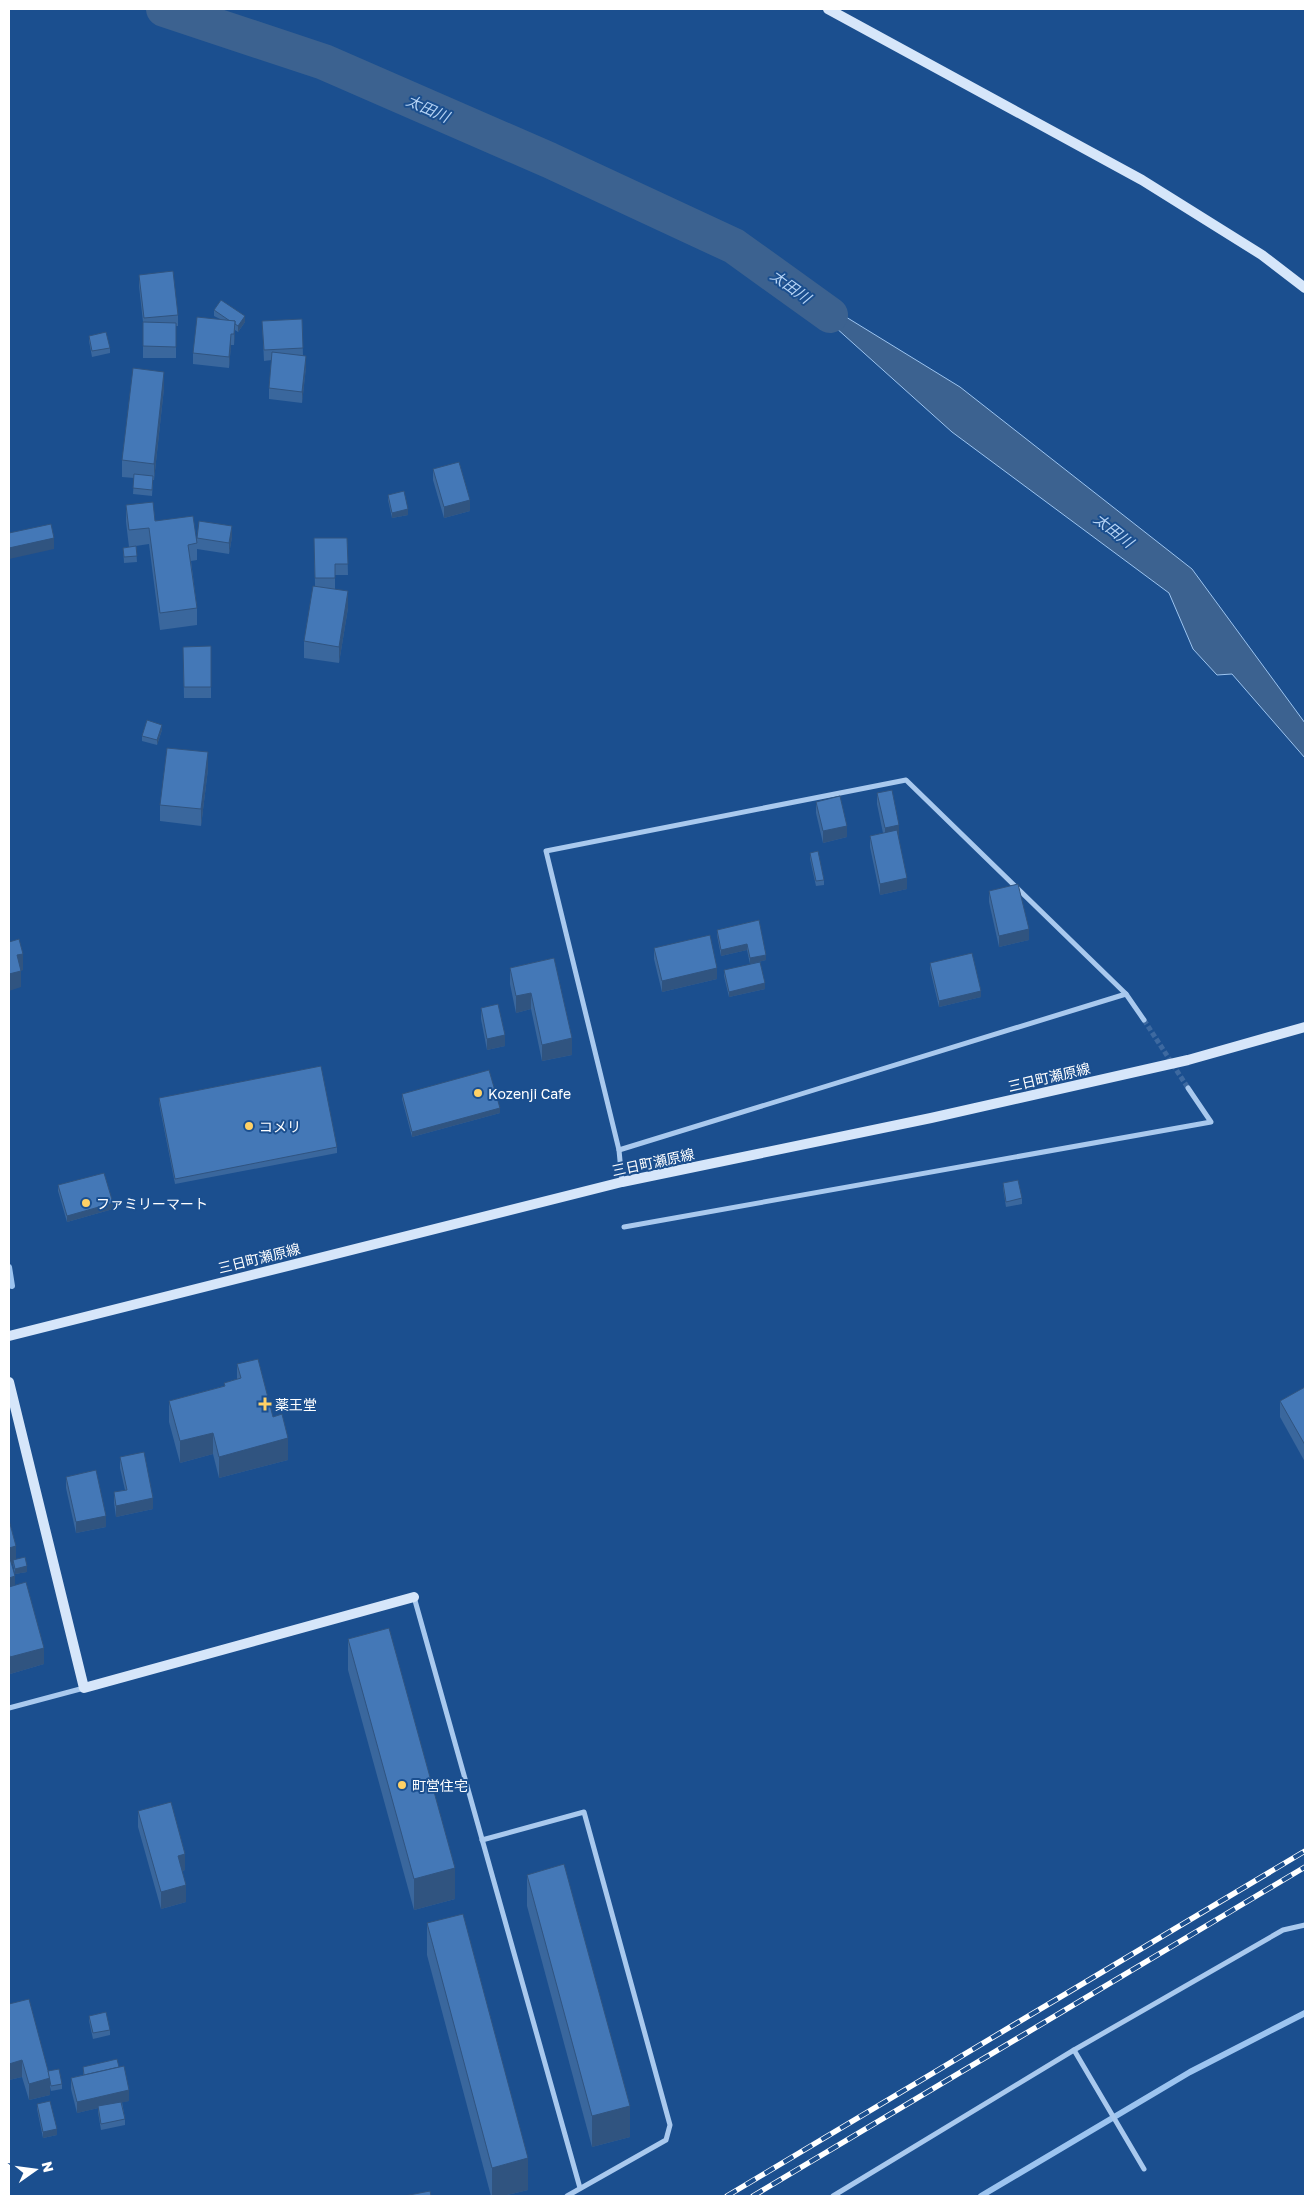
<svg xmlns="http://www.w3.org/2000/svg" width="1314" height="2205" viewBox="0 0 1314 2205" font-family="'Golos Text','Noto Sans JP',sans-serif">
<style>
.water{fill:#3c6290;stroke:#9cc4f0}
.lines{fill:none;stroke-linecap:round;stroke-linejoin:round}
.stream{stroke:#9cc4f0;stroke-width:6}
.river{stroke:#3c6290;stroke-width:36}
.street-tunnel{stroke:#3d69a0;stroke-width:5;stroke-dasharray:5 2.5;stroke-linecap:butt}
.street{stroke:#a9c9ee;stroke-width:5}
.secondary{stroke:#d6e6fa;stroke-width:10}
.rail-casing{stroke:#fff;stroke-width:5.5}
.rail{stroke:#1b4f8f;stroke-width:4;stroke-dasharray:11;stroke-linecap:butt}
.wall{fill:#3a679d}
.shaded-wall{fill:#305480}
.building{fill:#4478b7;stroke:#305480}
.poi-dot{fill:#ffd166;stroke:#1b4f8f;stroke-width:2}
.labels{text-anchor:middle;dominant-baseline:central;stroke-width:4;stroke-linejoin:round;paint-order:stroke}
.street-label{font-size:14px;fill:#fff;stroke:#1b4f8f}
.poi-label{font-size:14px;fill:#fff;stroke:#1b4f8f;text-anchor:start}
.water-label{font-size:15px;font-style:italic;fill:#b5d3f5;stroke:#1b4f8f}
</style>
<rect width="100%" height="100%" fill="#1b4f8f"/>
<path class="water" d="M776,274L960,387L1192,569L1305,723V758L1232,674L1217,675L1193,649L1169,593L952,432Z"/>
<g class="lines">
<g class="stream">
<path d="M9,1267L12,1286"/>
<path d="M981,2196L1190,2072L1305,2013"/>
</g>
<path class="river" d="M164,9L324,62L549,160L734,246L830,315"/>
<path class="street-tunnel" d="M1144,1020L1188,1088"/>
<g class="street">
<path d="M619,1150L1126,994"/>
<path d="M622,1182L619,1150L546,851L906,780L1126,994L1144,1020"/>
<path d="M624,1227L1211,1122L1188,1088"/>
<path d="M414,1597L580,2188"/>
<path d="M9,1708L84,1688"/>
<path d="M482,1840L584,1812L670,2125L666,2140L567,2196"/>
<path d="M1074,2050L1144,2169"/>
<path d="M833,2196L1074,2050L1283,1930L1305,1925"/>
</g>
<g class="secondary">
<path d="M828,9L1142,180L1262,255L1305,288"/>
<path d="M9,1336L622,1182L931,1118L1188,1060L1305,1027"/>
<path d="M9,1382L84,1688L414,1597"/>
</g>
<defs>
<g id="rail">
<path d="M727,2196L1305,1851"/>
<path d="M753,2196L1305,1867"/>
</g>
</defs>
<use href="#rail" class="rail-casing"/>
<use href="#rail" class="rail"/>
</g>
<g class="wall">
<path d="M139,275L178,315V326H176V358H143V322L139,286Z"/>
<path d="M214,310L245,322L238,332L235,330L234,345H231L229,368L193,364V353L220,319L214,316Z"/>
<path d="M302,319L303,356L306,367L302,403L269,399V388L272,360L264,361L262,321Z"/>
<path d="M89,336L110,348V353L92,357L89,341Z"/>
<path d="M164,388L154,480H153L152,496L133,494L134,478L122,477V460Z"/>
<path d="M433,469L470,511L444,518L433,480Z"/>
<path d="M388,495L408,515L392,518L388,500Z"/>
<path d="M126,505L197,542V538L232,537L229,554L197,549V560L191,561L197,608V625L160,630L149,544L129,547L126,522Z"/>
<path d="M314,538H347L348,575H335V589L348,608L339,663L304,658V641L315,586Z"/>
<path d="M136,546L137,562L124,563L123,548Z"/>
<path d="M211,646V698H184L183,647Z"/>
<path d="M162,730L157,745L142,741V736Z"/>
<path d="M208,769L201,826L160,821V805Z"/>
<path d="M877,793L899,836H898L907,889L880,895L870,847V836L883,833L877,804Z"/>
<path d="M816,802L847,837L823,843L816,813Z"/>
<path d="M810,853L824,880V885L816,886L810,859Z"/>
<path d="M989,891L1029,940L999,947L989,902Z"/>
<path d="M759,920L766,960L750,964L747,950L721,956L717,935V930Z"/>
<path d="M654,948L717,979L662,992L654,959Z"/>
<path d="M554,958L572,1055L542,1061L531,1009L516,1013L510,984V968Z"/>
<path d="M930,963L981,997L939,1007L930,969Z"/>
<path d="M724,970L765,989L729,997L724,976Z"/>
<path d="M481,1008L505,1046L487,1050L481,1019Z"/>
<path d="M402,1094L500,1113L412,1137L402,1099Z"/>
<path d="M159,1098L337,1147V1153L175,1184L159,1103Z"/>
<path d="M1003,1183L1022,1198V1204L1006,1207L1003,1188Z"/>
<path d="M58,1185L113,1209L67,1222L58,1191Z"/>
<path d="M237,1364L273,1417L288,1460L219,1478L213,1454L180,1463L169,1422V1401L224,1386V1383L237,1379Z"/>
<path d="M1305,1387V1462L1280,1417V1401Z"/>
<path d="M120,1457L153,1509L116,1517L114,1503V1492L125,1490L120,1468Z"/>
<path d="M66,1477L106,1527L76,1533L66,1488Z"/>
<path d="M9,1520L16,1559L27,1572L15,1574L13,1564H11L15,1585L44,1664L10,1674L9,1670Z"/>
<path d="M348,1639L455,1899L414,1910L348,1670Z"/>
<path d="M138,1811L185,1870L182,1871L186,1902L161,1909L138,1827Z"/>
<path d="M527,1875L630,2137L592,2147L527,1906Z"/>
<path d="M427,1923L528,2190L503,2196H491L427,1955Z"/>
<path d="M9,2004L48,2071L62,2084V2089L51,2091L50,2087V2095L29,2100L22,2077L9,2080Z"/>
<path d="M89,2016L110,2030V2035L93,2039L89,2021Z"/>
<path d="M83,2067L129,2101L122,2102L125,2119V2125L101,2130L98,2112V2108L77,2113L71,2089V2078L83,2075Z"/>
<path d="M37,2104L57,2135L43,2138L37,2109Z"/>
</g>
<g class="shaded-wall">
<path d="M245,316V322L238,332V326Z"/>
<path d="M235,321V332L234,345V334Z"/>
<path d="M231,334V345L229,368V357Z"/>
<path d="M306,356V367L302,403V392Z"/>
<path d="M164,372V388L154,480V464Z"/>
<path d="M470,500V511L444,518V507Z"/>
<path d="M408,509V515L392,518V513Z"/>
<path d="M232,526V537L229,554V543Z"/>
<path d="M54,538V549L9,559V548Z"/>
<path d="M348,591V608L339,663V647Z"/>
<path d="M162,725V730L157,745V740Z"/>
<path d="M208,752V769L201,826V809Z"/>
<path d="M899,825V836L885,839V828Z"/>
<path d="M847,826V837L823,843V831Z"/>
<path d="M907,878V889L880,895V884Z"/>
<path d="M1029,929V940L999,947V936Z"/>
<path d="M747,944V950L721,956V950Z"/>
<path d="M23,954V970L21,971V987L9,991V974L17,955Z"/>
<path d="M766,955V960L750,964V958Z"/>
<path d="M717,968V979L662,992V981Z"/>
<path d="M765,983V989L729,997V992Z"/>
<path d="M981,991V997L939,1007V1001Z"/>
<path d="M531,993V1009L516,1013V996Z"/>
<path d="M505,1035V1046L487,1050V1039Z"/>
<path d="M572,1038V1055L542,1061V1045Z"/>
<path d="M500,1108V1113L412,1137V1132Z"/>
<path d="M113,1203V1209L67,1222V1216Z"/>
<path d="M213,1433V1454L180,1463V1441Z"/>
<path d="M288,1438V1460L219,1478V1457Z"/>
<path d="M153,1498V1509L116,1517V1506Z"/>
<path d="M106,1516V1527L76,1533V1522Z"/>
<path d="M16,1546V1563L13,1560V1564L9,1565V1548Z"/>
<path d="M27,1566V1572L15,1574V1569Z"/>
<path d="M15,1576V1593L9,1594V1578Z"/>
<path d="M44,1648V1664L10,1674V1657Z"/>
<path d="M185,1854V1870L178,1872V1856Z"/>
<path d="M455,1868V1899L414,1910V1879Z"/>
<path d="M186,1885V1902L161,1909V1892Z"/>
<path d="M22,2060V2077L9,2080V2064Z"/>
<path d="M50,2078V2095L29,2100V2084Z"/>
<path d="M129,2090V2101L77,2113V2102Z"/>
<path d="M630,2106V2137L592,2147V2116Z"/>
<path d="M57,2129V2135L43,2138V2132Z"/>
<path d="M528,2158V2190L503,2196H492V2168Z"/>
</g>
<g class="building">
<path d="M173,271L178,315L144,318L139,275Z"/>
<path d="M221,300L245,316L238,326L235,324V321H230L214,310Z"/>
<path d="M197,317L235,321L234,334H231L229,357L193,353Z"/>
<path d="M302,319L303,348L264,350L262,321Z"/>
<path d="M143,322L176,323V347L143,346Z"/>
<path d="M106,332L110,348L92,351L89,336Z"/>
<path d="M272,352L306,356L302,392L269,388Z"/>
<path d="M133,368L164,372L154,464L122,460Z"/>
<path d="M459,462L470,500L444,507L433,469Z"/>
<path d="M134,474L153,476L152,490L133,488Z"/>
<path d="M404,491L408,509L392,513L388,495Z"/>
<path d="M153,502L155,521L193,516L197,543L188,545L197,608L160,613L149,528L129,530L126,505Z"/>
<path d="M199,521L232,526L229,543L197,538Z"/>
<path d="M51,524L54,538L9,548V533Z"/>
<path d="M314,538H347L348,564H335V578H315Z"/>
<path d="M136,546L137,556L124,557L123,548Z"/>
<path d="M313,586L348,591L339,647L304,641Z"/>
<path d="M211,646V687H184L183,647Z"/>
<path d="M147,720L162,725L157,740L142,736Z"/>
<path d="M167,748L208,752L201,809L160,805Z"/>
<path d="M892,790L899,825L885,828L877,793Z"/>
<path d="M840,796L847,826L823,831L816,802Z"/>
<path d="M897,830L907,878L880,884L870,836Z"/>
<path d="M818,851L824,880L816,881L810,853Z"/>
<path d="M1018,884L1029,929L999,936L989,891Z"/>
<path d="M759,920L766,955L750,958L747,944L721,950L717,930Z"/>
<path d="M710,935L717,968L662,981L654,948Z"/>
<path d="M19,939L23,954L17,955L21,971L9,974V942Z"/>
<path d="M972,953L981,991L939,1001L930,963Z"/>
<path d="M554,958L572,1038L542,1045L531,993L516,996L510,968Z"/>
<path d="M760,962L765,983L729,992L724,970Z"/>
<path d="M498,1004L505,1035L487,1039L481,1008Z"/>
<path d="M321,1066L337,1147L175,1179L159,1098Z"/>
<path d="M489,1070L500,1108L412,1132L402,1094Z"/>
<path d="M104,1173L113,1203L67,1216L58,1185Z"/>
<path d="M1018,1180L1022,1198L1006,1202L1003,1183Z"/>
<path d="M258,1359L273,1417L282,1414L288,1438L219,1457L213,1433L180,1441L169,1401L225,1386L224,1383L241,1378L237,1364Z"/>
<path d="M1305,1387V1445L1280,1401Z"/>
<path d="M144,1452L153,1498L116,1506L114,1492L127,1490L120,1457Z"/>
<path d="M96,1470L106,1516L76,1522L66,1477Z"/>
<path d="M9,1520L16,1546L9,1548Z"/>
<path d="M9,1555L15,1576L9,1578Z"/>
<path d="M25,1557L27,1566L15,1569L13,1560Z"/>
<path d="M26,1582L44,1648L10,1657L9,1653V1587Z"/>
<path d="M389,1628L455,1868L414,1879L348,1639Z"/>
<path d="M171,1802L185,1854L178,1856L186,1885L161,1892L138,1811Z"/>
<path d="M564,1864L630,2106L592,2116L527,1875Z"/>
<path d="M463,1914L528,2158L492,2168L427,1923Z"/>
<path d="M29,1999L50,2078L29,2084L22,2060L9,2064V2004Z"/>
<path d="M106,2012L110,2030L93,2033L89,2016Z"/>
<path d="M117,2059L119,2067L84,2075L83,2067Z"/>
<path d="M124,2066L129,2090L77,2102L71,2078Z"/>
<path d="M59,2069L62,2084L51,2086L48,2071Z"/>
<path d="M50,2101L57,2129L43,2132L37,2104Z"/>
<path d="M121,2102L125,2119L101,2124L98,2106Z"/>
<path d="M430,2191L431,2196H404Z"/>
</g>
<g class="poi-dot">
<circle cx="478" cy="1093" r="5"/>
<circle cx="249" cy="1126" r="5"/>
<circle cx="86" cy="1203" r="5"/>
<path d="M262.5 1396.5h5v5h5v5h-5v5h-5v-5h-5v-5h5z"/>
<circle cx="402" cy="1785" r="5"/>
</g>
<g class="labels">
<g class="street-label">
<text transform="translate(1049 1077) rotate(-13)">三日町瀬原線</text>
<text transform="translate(653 1162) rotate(-12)">三日町瀬原線</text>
<text transform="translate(259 1258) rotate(-14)">三日町瀬原線</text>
</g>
<g class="poi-label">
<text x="488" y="1093">Kozenji Cafe</text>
<text x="259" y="1126">コメリ</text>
<text x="96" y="1203">ファミリーマート</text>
<text x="275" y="1404">薬王堂</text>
<text x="412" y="1785">町営住宅</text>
</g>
<g class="water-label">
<text transform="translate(428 108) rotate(24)">太田川</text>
<text transform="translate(791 286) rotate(36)">太田川</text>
<text transform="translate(1114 530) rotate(38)">太田川</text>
</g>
</g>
<rect width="1314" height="2205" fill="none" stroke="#ffffff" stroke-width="20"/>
<g transform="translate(35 2170) rotate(76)" stroke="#1b4f8f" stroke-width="4" paint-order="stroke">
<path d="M0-4L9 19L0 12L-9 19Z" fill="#ffffff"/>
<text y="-8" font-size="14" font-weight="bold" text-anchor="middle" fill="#ffffff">N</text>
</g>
</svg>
